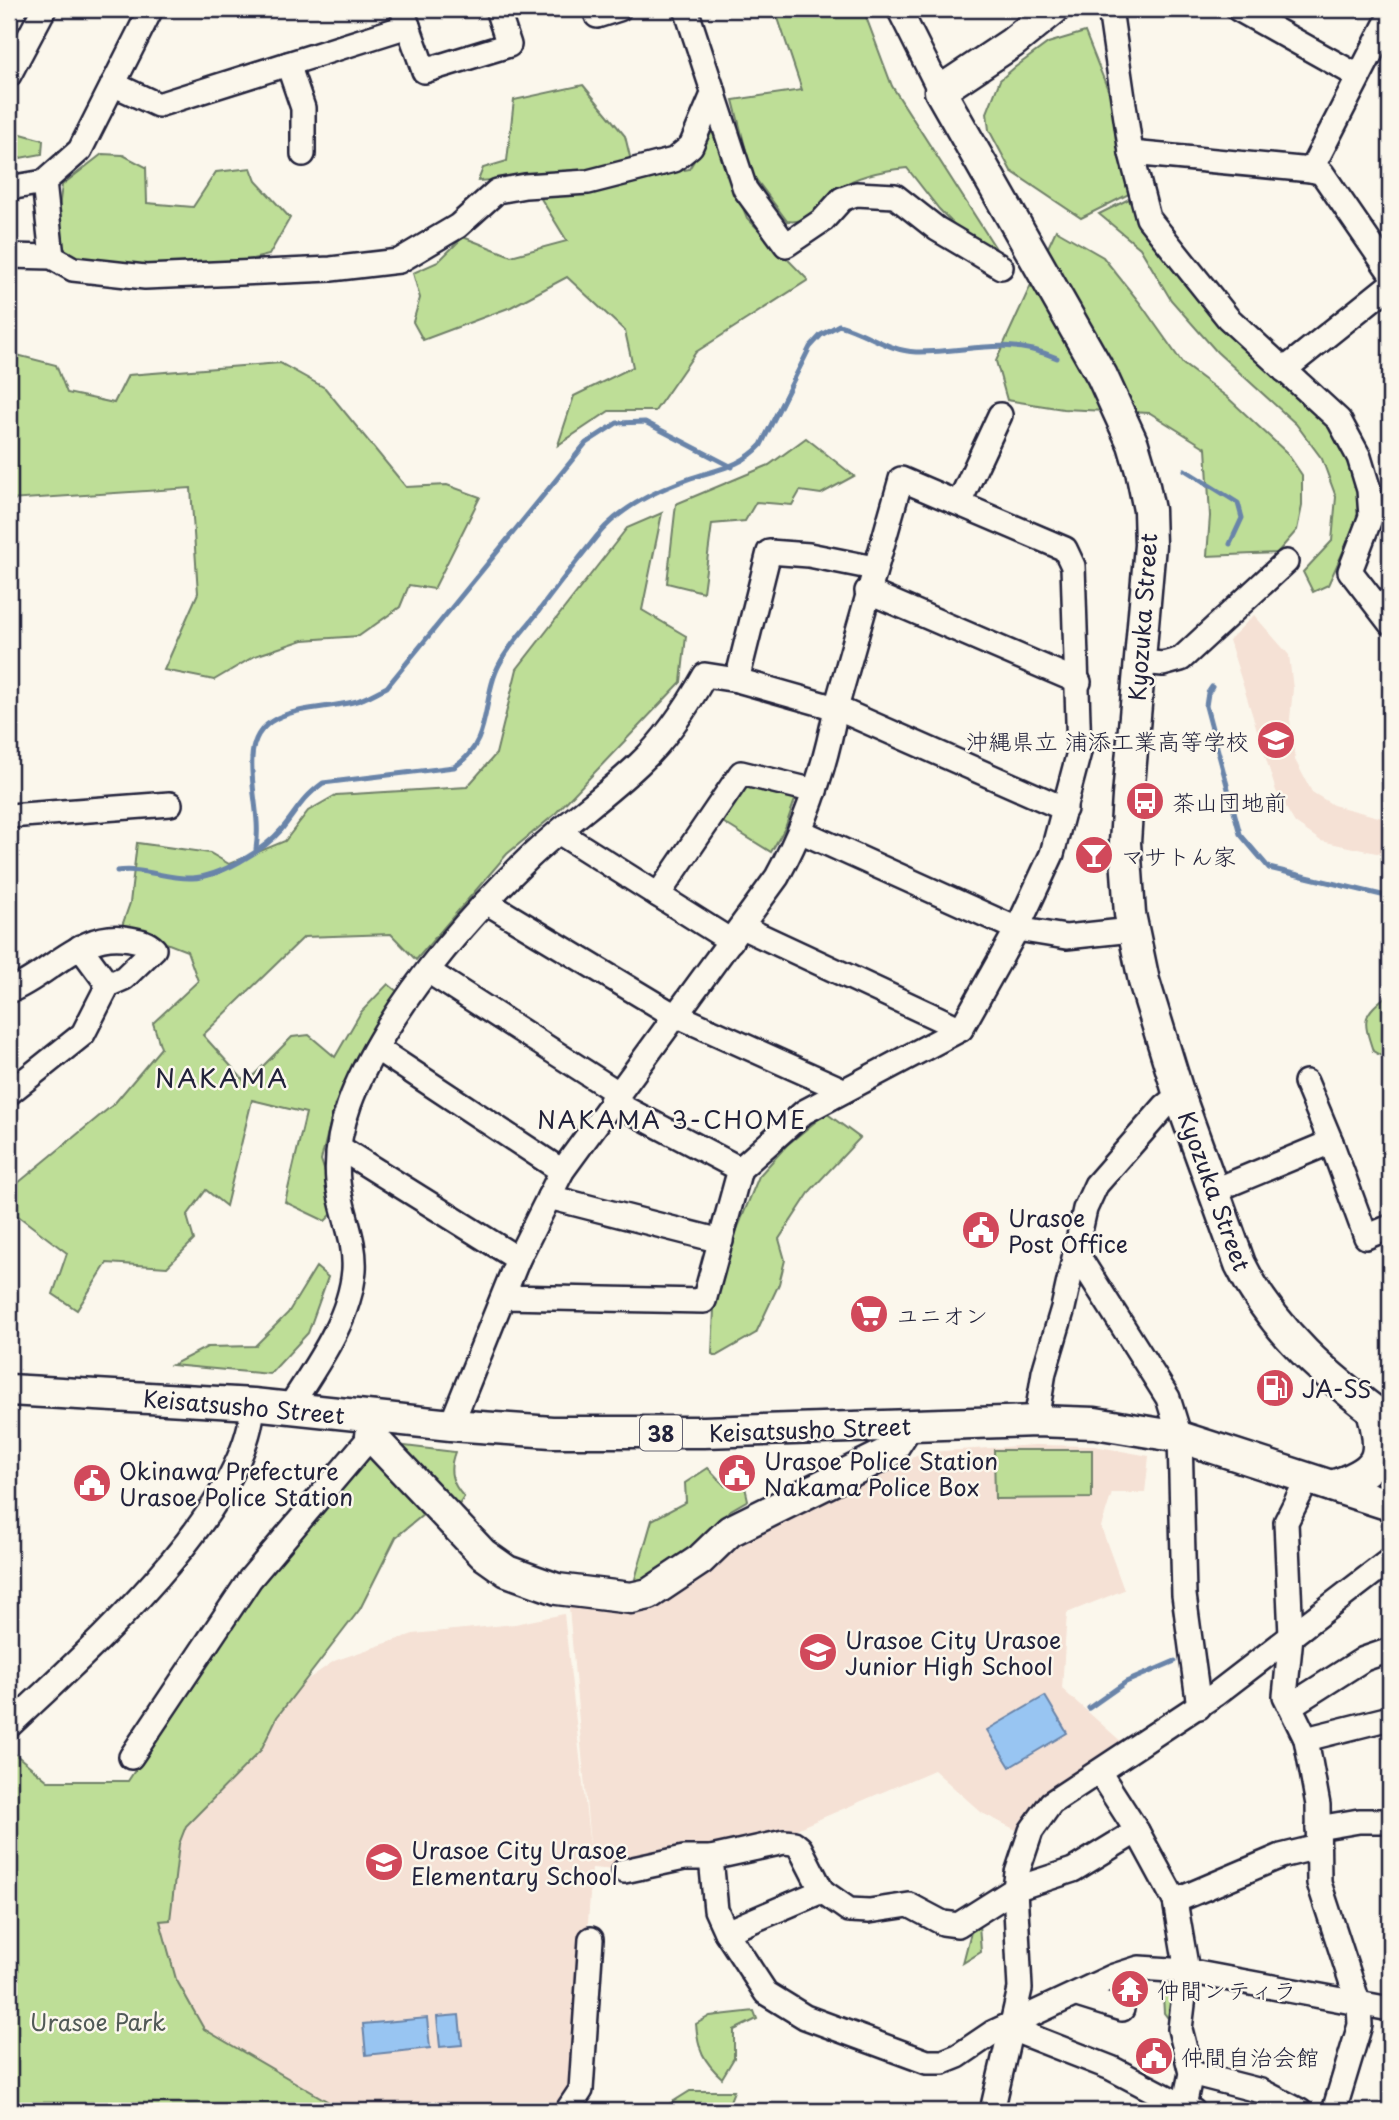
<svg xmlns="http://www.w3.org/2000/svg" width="1399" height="2120" viewBox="0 0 1399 2120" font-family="'Playpen Sans','Klee One',sans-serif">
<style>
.built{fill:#f5e1d5}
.green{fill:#bede97;stroke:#708069;stroke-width:2}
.water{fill:#98c5f2;stroke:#6984a9;stroke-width:2}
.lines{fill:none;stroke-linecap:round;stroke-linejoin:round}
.stream{stroke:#6984a9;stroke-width:5}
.minor-casing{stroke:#22223b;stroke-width:28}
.major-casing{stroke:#22223b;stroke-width:35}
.minor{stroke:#fbf7ec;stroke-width:23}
.major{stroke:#fbf7ec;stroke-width:30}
.labels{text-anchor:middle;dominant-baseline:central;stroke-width:5;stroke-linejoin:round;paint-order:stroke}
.shield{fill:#fbf7ec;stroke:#636270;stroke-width:2}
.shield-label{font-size:21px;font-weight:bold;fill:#22223b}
.street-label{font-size:23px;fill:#22223b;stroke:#fbf7ec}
.poi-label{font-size:23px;fill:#22223b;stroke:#fbf7ec;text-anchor:start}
.park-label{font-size:23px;fill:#515a57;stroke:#fbf7ec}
.neighbourhood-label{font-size:24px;letter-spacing:2px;fill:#22223b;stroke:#fbf7ec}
.quarter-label{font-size:26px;letter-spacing:2px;fill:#22223b;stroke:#fbf7ec}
</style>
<rect width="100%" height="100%" fill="#fbf7ec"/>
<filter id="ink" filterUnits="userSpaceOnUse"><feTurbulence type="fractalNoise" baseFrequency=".0143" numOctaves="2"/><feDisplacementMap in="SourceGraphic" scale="14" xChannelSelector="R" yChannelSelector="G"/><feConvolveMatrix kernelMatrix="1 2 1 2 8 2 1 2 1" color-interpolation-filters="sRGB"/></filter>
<g filter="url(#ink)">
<g class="built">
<path d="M1254,615L1289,655L1293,689L1290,719L1295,760L1312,792L1333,805L1390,820V856L1321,841L1295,823L1276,791L1229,640Z"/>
<path d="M1035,1445L1094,1446L1149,1456L1145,1493H1112L1101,1527L1124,1590L1067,1613L1062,1689L1124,1744L1050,1791L1016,1830L982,1813L934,1770L780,1836L615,1870L592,1868L576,2086L560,2111H344L204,2029L176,1979L160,1921L170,1920L179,1844L186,1826L261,1750L277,1717L304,1682L334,1661L413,1634L515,1624L564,1614L591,1856L569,1608L661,1603L768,1526L798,1516L917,1455L929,1452Z"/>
</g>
<g class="green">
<path d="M775,9H863L892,86L1000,255L974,245L939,209L907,168C887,170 857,175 840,188C823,201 812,225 787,221L752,174L733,100L802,90Z"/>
<path d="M1085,32L1112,100L1129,194L1081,218L1011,171L989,130L987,113L1000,80L1014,68L1048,43Z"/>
<path d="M583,85L625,136L631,161L601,173L478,181L483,168L507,161L514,100Z"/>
<path d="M712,131L747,218L808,280L696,352L655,411H609L558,445L574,396L633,367L625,331L567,277L511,307L423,340L413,322L420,298L413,273L438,262L463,237L511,256L567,241L540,197L689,169Z"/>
<path d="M14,132L43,140L42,154L9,160V134Z"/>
<path d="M102,154L123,155L146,167L147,203L193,207L216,172L251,168L256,181L290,218L269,255L228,265L151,268L83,264L63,252L57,224L62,185Z"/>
<path d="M1129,199L1138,226L1220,328L1335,431L1357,487L1358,519L1328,585L1313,592L1303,572L1332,541L1336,497L1322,459L1296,424L1217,352L1171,300L1140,248L1099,214Z"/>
<path d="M1056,230L1103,257L1140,303L1183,364L1227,397L1287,453L1302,475V506L1297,530L1277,553L1207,556L1210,516L1206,448L1150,413L1063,409L1007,400L996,361Z"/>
<path d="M9,353L56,365L67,393L114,403L128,375L280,363L325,388L406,487L447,485L480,497L434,589L409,585L400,607L359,636L303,640L255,656L214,680L164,670L198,593L191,488L9,500Z"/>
<path d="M806,438L854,476L821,494L800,491L792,505L756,502L745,521L712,524L703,592L667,583L676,504L769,465Z"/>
<path d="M662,513L642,610L686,636L681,682L554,815L507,854L416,960L391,934L304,937L203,1035L246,1083L292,1037L309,1035L335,1057L361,1012L388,984L399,993L335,1104L321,1160L337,1209L325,1221L285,1202L306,1113L252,1100L226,1206L206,1190L187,1216L194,1240L167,1267L107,1263L77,1310L53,1294L67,1253L9,1209L18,1183L114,1104L161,1048L153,1023L198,981L187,951L122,926L130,903L137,843L210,853L229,864L285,841L308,811L336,795L467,787L496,754L517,669L627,528Z"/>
<path d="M744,785L797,794L785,828L771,852L721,821Z"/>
<path d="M1390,993V1061L1373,1051C1362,1018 1362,1015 1390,993Z"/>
<path d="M826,1113L860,1138L811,1190L779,1239L785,1260L779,1284L756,1333L716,1356L712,1354L714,1309L733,1239L759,1176L787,1145Z"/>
<path d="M316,1267L328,1277L308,1333L270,1374L172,1365L207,1347L255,1346L288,1313Z"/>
<path d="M388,1444L455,1452C448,1470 451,1483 464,1497L452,1515L440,1501L396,1537L360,1609L277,1717L261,1750L186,1826L179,1844L170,1920L160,1921L176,1979L204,2029L344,2111H9V1749L48,1781H128L268,1569L368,1454Z"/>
<path d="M994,1450H1092V1498L995,1499Z"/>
<path d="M708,1468L725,1486L745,1487L748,1500L729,1511L700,1544L640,1585L635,1579L652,1520L686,1502L685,1483Z"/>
<path d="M979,1924L981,1952L963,1963L972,1928Z"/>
<path d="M1162,1978H1177L1171,2022L1164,2013Z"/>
<path d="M754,2011L757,2019L734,2030V2058L722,2078C703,2061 698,2049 696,2024L710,2016Z"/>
<path d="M690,2091H734L726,2111H658Z"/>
</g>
<g class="water">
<path d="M1045,1696L1067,1733L1010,1767L987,1730Z"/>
<path d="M459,2015L462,2045L440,2047L437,2017Z"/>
<path d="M427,2018L430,2048L366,2055L363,2024Z"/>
</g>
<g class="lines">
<g class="stream">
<path d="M1185,470L1238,503L1242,518L1230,544"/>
<path d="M1212,687L1208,693L1206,706L1240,834L1269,868L1390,897"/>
<path d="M256,849C261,817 250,789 252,758C254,705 315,711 353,702C364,700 376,692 387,687L586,443L617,423L645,422L732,467"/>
<path d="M117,871C143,867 166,879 192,878C219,877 263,851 281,830C298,810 299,801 323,783L454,767C493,743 481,697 500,663C509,646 523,631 535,616C555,589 576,562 597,536C620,507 657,490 691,478C718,469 741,467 761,445L810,347L821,335L839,325C866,332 888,351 916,352C968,353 1005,335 1057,358"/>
<path d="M1089,1708L1126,1682L1175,1661"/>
</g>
<defs>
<g id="minor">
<path d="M402,9L424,71L509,45L497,9"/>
<path d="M595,9L597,16L619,9"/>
<path d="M686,9L745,189L786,245L823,220L842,199L856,194L895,196L937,229L1001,267"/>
<path d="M899,9L940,91"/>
<path d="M1110,9L1131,153L1148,218L1228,318L1339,420L1359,457L1369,490L1371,516L1350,571L1390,623"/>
<path d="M1238,9L1358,76"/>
<path d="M288,64L303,108V154"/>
<path d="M9,75L44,9"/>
<path d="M113,84L158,105L408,26"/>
<path d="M1131,153L1311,170L1390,16"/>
<path d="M1311,170L1322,173L1390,272"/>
<path d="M9,188L44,182"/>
<path d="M9,256L52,257L73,269L145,277L331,269L399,261L458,226L497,191L525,186L588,182L674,160L691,146L714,92"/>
<path d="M52,257L44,182L80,150L151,9"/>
<path d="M1284,370L1390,285"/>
<path d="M959,503L1000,415"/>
<path d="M867,591L1079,682"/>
<path d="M1140,662L1163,664L1181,659L1286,562"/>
<path d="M737,680L836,708L1065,809"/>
<path d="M9,816L170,804"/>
<path d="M802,832L1017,929L1066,937L1132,930"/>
<path d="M560,833L658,895L741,773L815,791"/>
<path d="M658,895L731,941"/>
<path d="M486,902L667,1011L843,1090"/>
<path d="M742,927L961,1029"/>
<path d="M80,947L108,985"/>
<path d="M428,971L618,1093"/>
<path d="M9,991C50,975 82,929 130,939C141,941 147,942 154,949L124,978L108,985L83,1034L9,1093"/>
<path d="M376,1048L562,1171"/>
<path d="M1306,1082L1331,1142"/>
<path d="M611,1101L740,1169"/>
<path d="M340,1148L518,1259"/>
<path d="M1213,1191L1331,1142L1366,1237L1390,1227"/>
<path d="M549,1197L721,1241"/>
<path d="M1077,1254L1168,1398L1180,1437L1184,1595L1199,1707"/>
<path d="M289,1408C315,1367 350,1320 354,1270C356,1239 341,1212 338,1182C333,1128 358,1077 385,1032C425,967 475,910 530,857C565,824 604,797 639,764C666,739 687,707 705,675L737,680L769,552L809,555L874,568"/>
<path d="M1036,1421L1044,1372L1063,1308L1085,1209L1096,1185L1165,1106L1179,1095"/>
<path d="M451,1425L518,1259L562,1171L777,877C806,824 825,769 836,708L901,479L1065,549L1073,566L1079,752L1052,854L1017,929L961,1029L804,1112L740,1169L704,1301L503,1297"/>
<path d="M1308,1478L1286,1522L1291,1636L1285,1696L1306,1739L1318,1805L1319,1883L1359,2005L1360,2025L1334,2111"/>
<path d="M1290,1706L1364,1659L1390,1650"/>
<path d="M9,1726C85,1653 247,1512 253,1404"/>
<path d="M1306,1739L1390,1718"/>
<path d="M131,1757L250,1579L371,1436"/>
<path d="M1099,1772L1137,1831"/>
<path d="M1318,1828L1359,1821H1390"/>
<path d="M711,1858L716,1910L726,1932"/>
<path d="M624,1871L684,1858H711L784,1842L794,1843L800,1848L822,1891"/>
<path d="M1175,1901L1281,1856L1318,1847"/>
<path d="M1077,1995L1122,2009"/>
<path d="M1009,2028L1111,2068L1193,2111"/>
<path d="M1191,2073L1261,2091L1300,2111"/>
<path d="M567,2111L581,2090L591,1939"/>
<path d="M992,2111L1020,1989L1015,1889L1017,1873L1031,1831L1051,1803L1216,1694L1390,1560"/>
<path d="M1183,2111L1191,2073L1180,2029L1187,1971L1175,1901L1137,1831L1073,1870L1015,1889L958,1925L943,1923L909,1905L869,1911L849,1910L822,1891L726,1932L766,1993L805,2017L927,2062H943L958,2056L992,2033L1114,1976L1139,1968L1187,1971L1390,2009"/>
</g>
<g id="major">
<path d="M1054,9L1012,43L940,91L1102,376L1133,444L1141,471L1149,510L1150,545L1128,796L1125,843L1130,914L1144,981L1179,1095L1240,1264C1274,1333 1330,1379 1390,1423"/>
<path d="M9,1390L253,1404L451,1425L552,1432H704L1036,1421L1095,1423L1180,1437L1390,1505"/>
<path d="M373,1417L371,1436L483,1554L507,1571L557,1589L631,1598L649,1594L700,1560L730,1531L890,1452L907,1426"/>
<path d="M1332,1486C1380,1470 1385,1458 1372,1410"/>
</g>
</defs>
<use href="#minor" class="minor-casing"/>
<use href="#major" class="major-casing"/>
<use href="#minor" class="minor"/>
<use href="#major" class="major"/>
</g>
</g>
<defs>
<symbol id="school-disc" viewBox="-11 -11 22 22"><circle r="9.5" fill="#d1495b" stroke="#fbf7ec"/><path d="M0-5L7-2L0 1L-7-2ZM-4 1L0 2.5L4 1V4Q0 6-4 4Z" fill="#fff"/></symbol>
<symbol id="bus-disc" viewBox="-11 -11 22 22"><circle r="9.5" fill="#d1495b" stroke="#fbf7ec"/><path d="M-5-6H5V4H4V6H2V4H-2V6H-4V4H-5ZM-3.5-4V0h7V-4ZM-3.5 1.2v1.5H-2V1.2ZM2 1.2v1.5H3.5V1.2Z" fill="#fff"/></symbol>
<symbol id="bar-disc" viewBox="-11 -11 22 22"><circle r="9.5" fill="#d1495b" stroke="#fbf7ec"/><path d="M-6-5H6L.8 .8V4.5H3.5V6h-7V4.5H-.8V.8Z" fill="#fff"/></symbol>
<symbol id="civic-disc" viewBox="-11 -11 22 22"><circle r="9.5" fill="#d1495b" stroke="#fbf7ec"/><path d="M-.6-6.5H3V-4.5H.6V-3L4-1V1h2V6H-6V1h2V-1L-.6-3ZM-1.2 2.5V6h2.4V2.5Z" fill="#fff"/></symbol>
<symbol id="supermarket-disc" viewBox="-11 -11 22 22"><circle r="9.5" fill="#d1495b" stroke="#fbf7ec"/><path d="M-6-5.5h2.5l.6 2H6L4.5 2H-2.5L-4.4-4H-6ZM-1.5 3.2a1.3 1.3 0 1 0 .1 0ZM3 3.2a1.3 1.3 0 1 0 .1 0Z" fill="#fff"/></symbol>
<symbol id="fuel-disc" viewBox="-11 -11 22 22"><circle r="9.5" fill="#d1495b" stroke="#fbf7ec"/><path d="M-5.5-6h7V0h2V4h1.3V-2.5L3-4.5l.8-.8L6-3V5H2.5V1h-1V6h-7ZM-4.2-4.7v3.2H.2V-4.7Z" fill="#fff"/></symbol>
<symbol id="temple-disc" viewBox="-11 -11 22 22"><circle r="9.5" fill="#d1495b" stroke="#fbf7ec"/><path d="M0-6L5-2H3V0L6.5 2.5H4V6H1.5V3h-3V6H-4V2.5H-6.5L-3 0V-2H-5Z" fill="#fff"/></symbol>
</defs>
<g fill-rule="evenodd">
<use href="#school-disc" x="1254" y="718" width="44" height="44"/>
<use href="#bus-disc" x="1123" y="779" width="44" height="44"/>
<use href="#bar-disc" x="1072" y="833" width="44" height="44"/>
<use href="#civic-disc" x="959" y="1208" width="44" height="44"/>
<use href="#supermarket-disc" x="847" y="1292" width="44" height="44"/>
<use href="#fuel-disc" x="1253" y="1366" width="44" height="44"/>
<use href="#civic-disc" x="715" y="1451" width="44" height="44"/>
<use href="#civic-disc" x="70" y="1461" width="44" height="44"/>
<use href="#school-disc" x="796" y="1630" width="44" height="44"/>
<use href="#school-disc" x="362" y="1840" width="44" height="44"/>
<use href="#temple-disc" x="1108" y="1967" width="44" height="44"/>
<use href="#civic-disc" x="1132" y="2034" width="44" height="44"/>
</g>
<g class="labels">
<rect class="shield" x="640" y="1415.5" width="42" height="35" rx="5"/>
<g class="shield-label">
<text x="661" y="1433">38</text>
</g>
<g class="street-label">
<text transform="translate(1142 617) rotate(-86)">Kyozuka Street</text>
<text transform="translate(1215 1191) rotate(70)">Kyozuka Street</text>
<text transform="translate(244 1406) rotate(5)">Keisatsusho Street</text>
<text transform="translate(810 1429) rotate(-2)">Keisatsusho Street</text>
</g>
<g class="poi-label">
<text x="1249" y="740" text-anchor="end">沖縄県立 浦添工業高等学校</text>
<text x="1172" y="801">茶山団地前</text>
<text x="1121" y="855">マサトん家</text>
<text x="1008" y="1217">Urasoe<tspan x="1008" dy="26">Post Office</tspan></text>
<text x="896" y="1314">ユニオン</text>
<text x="1302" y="1388">JA-SS</text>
<text x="764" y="1460">Urasoe Police Station<tspan x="764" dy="26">Nakama Police Box</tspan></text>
<text x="119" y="1470">Okinawa Prefecture<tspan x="119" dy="26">Urasoe Police Station</tspan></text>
<text x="845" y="1639">Urasoe City Urasoe<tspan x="845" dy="26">Junior High School</tspan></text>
<text x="411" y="1849">Urasoe City Urasoe<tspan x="411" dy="26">Elementary School</tspan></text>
<text x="1157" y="1989">仲間ンティラ</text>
<text x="1181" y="2056">仲間自治会館</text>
</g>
<g class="park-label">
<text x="98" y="2021">Urasoe Park</text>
</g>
<g class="neighbourhood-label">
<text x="672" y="1119">NAKAMA 3-CHOME</text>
</g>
<g class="quarter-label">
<text x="222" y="1077">NAKAMA</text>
</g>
</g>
<rect width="1399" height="2120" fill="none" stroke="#fbf7ec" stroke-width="35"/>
<rect x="18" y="18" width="1364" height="2085" fill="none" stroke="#22223b" stroke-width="2.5" filter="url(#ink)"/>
</svg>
